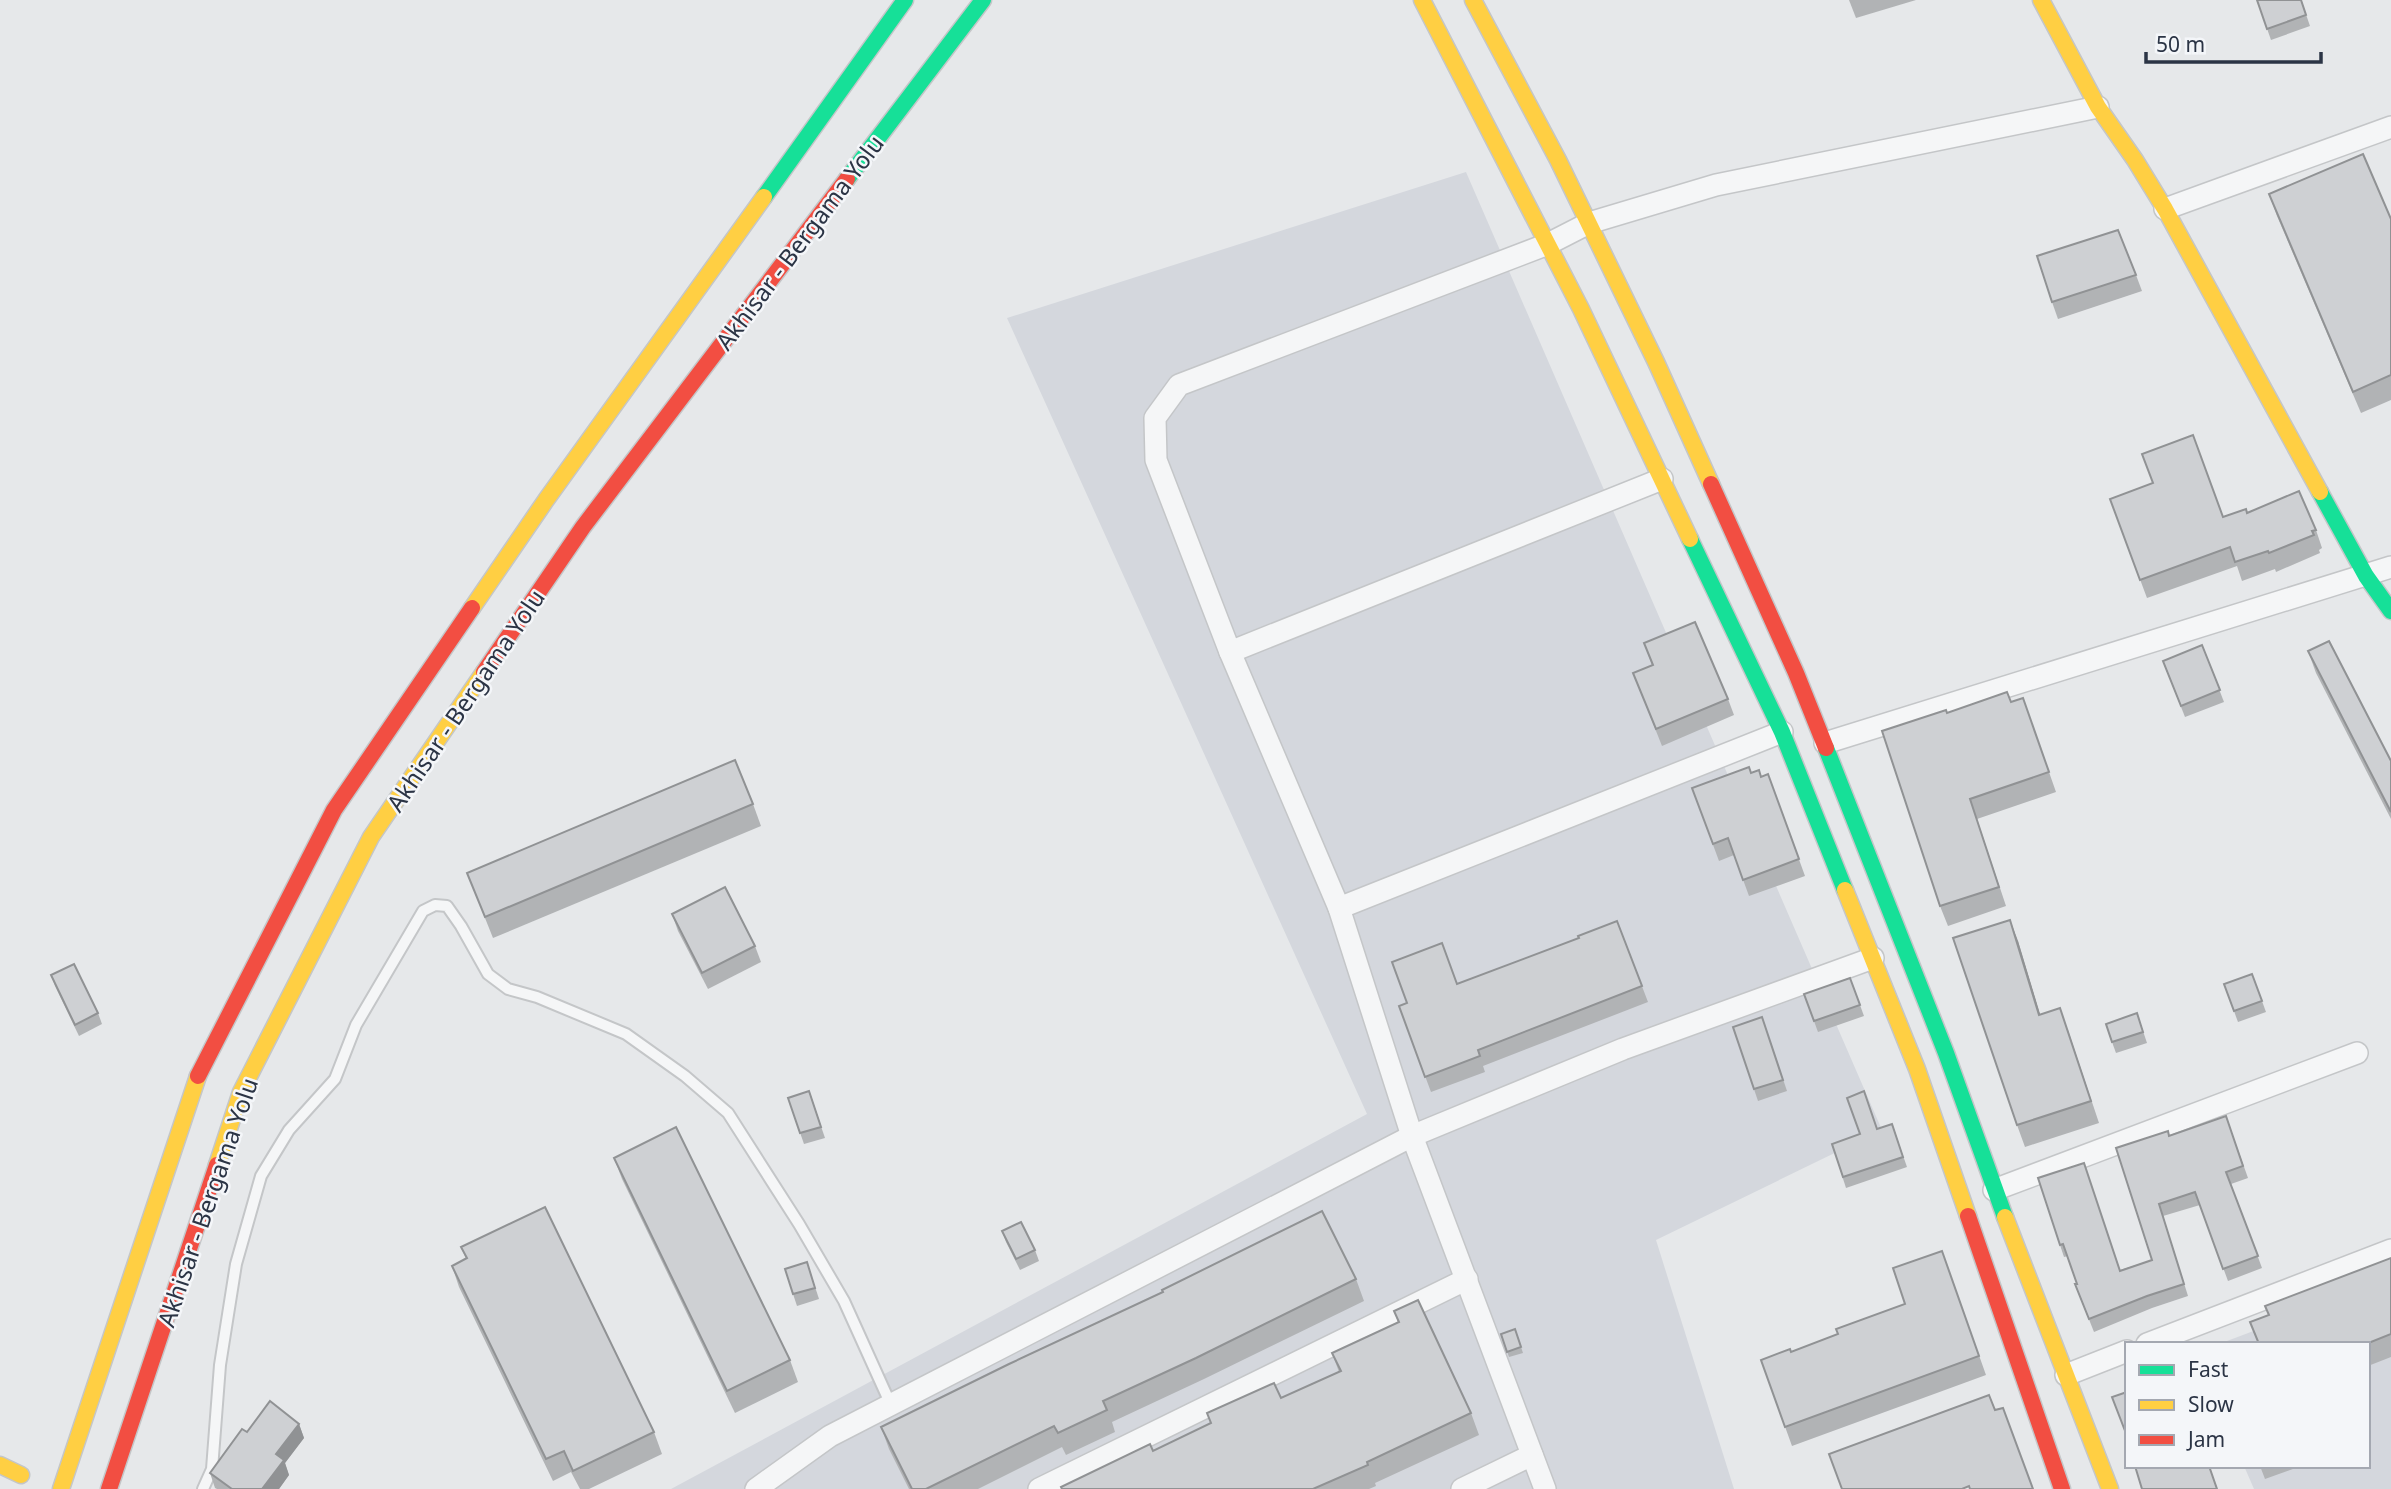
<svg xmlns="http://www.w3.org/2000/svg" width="2391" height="1489" viewBox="0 0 2391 1489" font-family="'Noto Sans',sans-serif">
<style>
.built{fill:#d4d7dd}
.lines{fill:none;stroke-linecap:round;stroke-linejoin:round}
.lane-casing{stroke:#c4c6c8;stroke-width:14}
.street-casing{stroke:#c4c6c8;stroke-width:24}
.fast-casing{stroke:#c4c6c8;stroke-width:19}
.slow-casing{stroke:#c4c6c8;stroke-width:19}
.jam-casing{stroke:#c4c6c8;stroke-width:19}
.lane{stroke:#f5f6f7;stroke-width:10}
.street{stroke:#f5f6f7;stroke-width:21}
.fast{stroke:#16e098;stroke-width:16}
.slow{stroke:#ffcf43;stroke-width:16}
.jam{stroke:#f24e42;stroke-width:16}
.wall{fill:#b1b3b5}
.shaded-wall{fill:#909294}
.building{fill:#ced0d3;stroke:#909294;stroke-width:2}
.labels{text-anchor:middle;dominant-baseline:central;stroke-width:5;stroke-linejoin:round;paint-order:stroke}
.street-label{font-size:24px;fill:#2b3445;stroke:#f4f6f9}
</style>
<rect width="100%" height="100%" fill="#e6e8ea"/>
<g class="built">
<path d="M1466,172L1882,1130L1656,1240L1734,1489H671L1367,1114L1007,318Z"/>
<path d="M2391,1279V1489H2254L2244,1466H2368V1344H2219Z"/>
</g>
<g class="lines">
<defs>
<path id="lane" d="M203,1489L212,1469L220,1365L236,1264L261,1176L289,1130L335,1079L356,1025L423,911L435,905L447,906L461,926L488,974L508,989L537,997L626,1034L685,1076L728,1113L799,1224L844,1301L891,1405"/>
<g id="street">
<path d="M2165,209L2391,127"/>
<path d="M1230,652L1662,479"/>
<path d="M1825,743L2391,567"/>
<path d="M1339,908L1782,732"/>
<path d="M1994,1190L2357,1053"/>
<path d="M2147,1344L2391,1250"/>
<path d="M2066,1375L2127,1351"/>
<path d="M756,1489L830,1436L1412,1136L1623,1049L1873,958"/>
<path d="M1039,1489L1467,1279"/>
<path d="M1462,1489L1532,1455"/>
<path d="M1545,1489L1412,1136L1339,908L1230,652L1156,460L1155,418L1179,385L1548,244L1589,223L1716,185L2098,107"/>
</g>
<g id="fast">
<path d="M847,179L983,0"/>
<path d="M764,197L905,0"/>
<path d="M2320,492L2366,576L2391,611"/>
<path d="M1690,539L1782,732L1845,890"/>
<path d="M1826,748L1946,1053L2005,1217"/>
</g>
<g id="slow">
<path d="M1422,0L1581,309L1690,539"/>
<path d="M1473,0L1558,160L1656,362L1711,484"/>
<path d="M2041,0L2098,107L2135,160L2165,209L2320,492"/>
<path d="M472,608L546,500L764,197"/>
<path d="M1845,890L1917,1069L1968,1216"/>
<path d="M217,1165L241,1092L371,837L484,672"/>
<path d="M2005,1217L2110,1489"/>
<path d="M0,1465L21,1475"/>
<path d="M61,1489L198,1076"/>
</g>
<g id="jam">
<path d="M1711,484L1796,673L1826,748"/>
<path d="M484,672L583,527L847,179"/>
<path d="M198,1076L334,810L472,608"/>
<path d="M1968,1216L2062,1489"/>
<path d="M109,1489L217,1165"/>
</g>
</defs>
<use href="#lane" class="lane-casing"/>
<use href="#street" class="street-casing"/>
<use href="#fast" class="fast-casing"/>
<use href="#slow" class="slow-casing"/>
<use href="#jam" class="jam-casing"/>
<use href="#lane" class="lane"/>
<use href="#street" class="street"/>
<use href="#fast" class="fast"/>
<use href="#slow" class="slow"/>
<use href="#jam" class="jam"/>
</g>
<g class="wall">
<path d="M1849,0H1916L1856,18Z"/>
<path d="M2257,0H2301L2310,26L2271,40Z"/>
<path d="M2269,194L2391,219V400L2361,413L2277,216Z"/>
<path d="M2136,275L2142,291L2058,319L2052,302Z"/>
<path d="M2110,499L2223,517L2247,513L2316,530L2322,548L2319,550L2320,553L2276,572L2275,569L2242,581L2237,566L2147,598Z"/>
<path d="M1644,643L1728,699L1734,715L1662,746L1633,673L1652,665Z"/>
<path d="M2202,645L2224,702L2185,717L2163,661Z"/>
<path d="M2308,651L2391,761V819L2316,673Z"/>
<path d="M2023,698L2056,792L1977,819L2006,906L1948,926L1940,906L1947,713L2011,702Z"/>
<path d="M1751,773L1761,777L1768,774L1805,876L1749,896L1734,855L1719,861L1692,788Z"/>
<path d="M753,804L761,826L493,938L467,873Z"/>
<path d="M672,914L755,946L761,962L708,989L678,931Z"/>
<path d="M1617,921L1648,1002L1483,1066L1485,1072L1431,1092L1399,1006L1579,938Z"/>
<path d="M2018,941L2040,1015L2068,1030L2099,1123L2025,1147L2017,1125Z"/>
<path d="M2252,974L2266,1012L2238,1022L2224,984Z"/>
<path d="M51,975L98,1013L102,1024L79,1036L55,986Z"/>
<path d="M1850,978L1864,1016L1818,1032L1804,994Z"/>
<path d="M2137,1013L2147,1043L2116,1053L2112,1042Z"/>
<path d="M1762,1017L1787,1091L1758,1101L1733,1027Z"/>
<path d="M809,1091L825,1138L804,1144L788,1098Z"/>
<path d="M2226,1116L2248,1178L2231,1184L2262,1268L2228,1281L2200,1205L2163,1216L2188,1296L2152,1308L2094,1332L2075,1284H2077L2068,1256L2064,1257L2060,1245L2038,1178L2120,1270L2152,1260L2168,1131L2169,1136Z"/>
<path d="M1892,1124L1907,1167L1846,1188L1832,1144Z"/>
<path d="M614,1158L790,1360L798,1382L735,1413L622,1179Z"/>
<path d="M1002,1231L1035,1250L1039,1261L1020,1270L1006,1242Z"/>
<path d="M461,1247L654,1432L662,1454L589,1489H580L571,1472L553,1481L459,1287L452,1266L466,1259Z"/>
<path d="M1942,1251L1986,1375L1792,1446L1761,1360L1791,1352L1838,1334L1905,1304Z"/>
<path d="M2391,1258V1357L2368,1366V1344H2258L2268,1315Z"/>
<path d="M807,1262L819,1299L797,1306L793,1294Z"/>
<path d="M1356,1279L1364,1301L1204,1379L1112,1422L1115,1432L1066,1455L1062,1447L978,1489H909L889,1449L881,1427Z"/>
<path d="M1394,1311L1471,1413L1479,1435L1375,1483L1376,1486L1369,1489H1061L1153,1451L1211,1423L1207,1413L1281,1398L1339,1372L1332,1353L1398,1322Z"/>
<path d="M1515,1329L1523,1353L1509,1357L1501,1334Z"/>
<path d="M299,1424L304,1438L285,1463L289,1475L279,1489H217L215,1488L210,1473L247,1432Z"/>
<path d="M2258,1466H2301L2265,1479L2260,1466Z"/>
</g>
<g class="shaded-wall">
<path d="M2010,920L2018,941L2047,1037L2039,1015Z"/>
<path d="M299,1424L304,1438L285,1463L289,1475L279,1489H262L276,1454Z"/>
</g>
<g class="building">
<path d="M2257,0H2301L2306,15L2267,29Z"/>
<path d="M2363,154L2391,219V375L2353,392L2269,194Z"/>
<path d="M2118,230L2136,275L2052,302L2037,256Z"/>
<path d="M2193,435L2223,517L2246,509L2247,513L2299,491L2316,530L2312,531L2314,535L2269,553L2268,551L2235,562L2230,547L2140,580L2110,499L2153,483L2142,454Z"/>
<path d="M1695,622L1728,699L1656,729L1633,673L1653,665L1644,643Z"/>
<path d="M2329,641L2391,761V812L2308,651Z"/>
<path d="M2202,645L2220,690L2181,706L2163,661Z"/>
<path d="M2007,692L2011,702L2023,698L2049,772L1970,799L1999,887L1940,906L1882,731L1946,710L1947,713Z"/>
<path d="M735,760L753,804L485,917L467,873Z"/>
<path d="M1749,767L1751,773L1759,770L1761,777L1768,774L1799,859L1743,880L1728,838L1713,844L1692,788Z"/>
<path d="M725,887L755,946L702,973L672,914Z"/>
<path d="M2010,920L2039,1015L2060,1008L2091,1101L2017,1125L1953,938Z"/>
<path d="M1617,921L1642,986L1478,1050L1480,1056L1425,1077L1399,1006L1407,1003L1392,962L1442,943L1457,984L1579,938L1578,936Z"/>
<path d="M74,964L98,1013L75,1025L51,975Z"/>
<path d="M2252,974L2262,1001L2234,1011L2224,984Z"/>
<path d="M1850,978L1860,1005L1814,1021L1804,994Z"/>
<path d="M2137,1013L2143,1032L2112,1042L2106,1024Z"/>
<path d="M1762,1017L1783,1080L1754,1089L1733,1027Z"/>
<path d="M809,1091L821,1127L800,1133L788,1098Z"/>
<path d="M1864,1091L1877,1129L1892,1124L1903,1157L1843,1177L1832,1144L1860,1134L1847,1098Z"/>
<path d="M2226,1116L2243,1166L2226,1172L2258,1256L2223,1269L2195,1192L2159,1204L2184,1284L2147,1296L2089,1319L2075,1284H2077L2063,1244L2060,1245L2038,1178L2084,1163L2120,1271L2152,1260L2116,1148L2168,1131L2169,1136Z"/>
<path d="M676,1127L790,1360L727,1391L614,1158Z"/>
<path d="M545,1207L654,1432L573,1471L564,1451L546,1459L452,1266L467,1258L461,1247Z"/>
<path d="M1322,1211L1356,1279L1196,1358L1103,1401L1107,1410L1058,1433L1054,1426L926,1489H912L881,1427L1009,1364L1163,1292L1162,1290Z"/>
<path d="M1021,1222L1035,1250L1016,1259L1002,1231Z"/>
<path d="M1942,1251L1979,1356L1785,1427L1761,1360L1790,1349L1791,1352L1838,1334L1836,1329L1905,1304L1893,1268Z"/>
<path d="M2391,1258V1334L2366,1344H2259L2250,1322L2269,1315L2265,1306Z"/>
<path d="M807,1262L815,1288L793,1294L785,1269Z"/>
<path d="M1418,1300L1471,1413L1367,1462L1368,1465L1313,1489H1062L1061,1487L1150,1444L1153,1451L1211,1423L1207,1413L1274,1383L1281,1398L1341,1371L1332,1353L1399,1322L1394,1311Z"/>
<path d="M1515,1329L1521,1347L1507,1352L1501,1334Z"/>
<path d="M2127,1392V1436L2112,1397Z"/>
<path d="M1989,1395L1995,1410L2003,1408L2033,1489H1970L1969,1486L1962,1489H1842L1829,1454Z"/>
<path d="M270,1401L299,1424L276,1454L284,1460L262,1489H232L210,1473L242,1429L247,1432Z"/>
<path d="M2135,1466H2209L2217,1489H2142Z"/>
</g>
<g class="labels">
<g class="street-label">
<text transform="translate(799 242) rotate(-53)">Akhisar - Bergama Yolu</text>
<text transform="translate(465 700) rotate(-56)">Akhisar - Bergama Yolu</text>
<text transform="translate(207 1202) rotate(-71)">Akhisar - Bergama Yolu</text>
</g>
</g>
<rect x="2125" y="1342" width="245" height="126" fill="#f4f6f9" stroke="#a4a8b1" stroke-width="2"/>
<rect x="2139" y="1365" width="35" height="10" fill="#16e098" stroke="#a4a8b1" stroke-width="2"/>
<text x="2188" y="1377" font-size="21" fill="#2b3445">Fast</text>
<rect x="2139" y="1400" width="35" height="10" fill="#ffcf43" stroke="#a4a8b1" stroke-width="2"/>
<text x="2188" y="1412" font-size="21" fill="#2b3445">Slow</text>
<rect x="2139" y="1435" width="35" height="10" fill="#f24e42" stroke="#a4a8b1" stroke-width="2"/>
<text x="2188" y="1447" font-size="21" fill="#2b3445">Jam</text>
<path d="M2146 52v10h175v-10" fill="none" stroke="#2b3445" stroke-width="3.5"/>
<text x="2156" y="52" font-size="21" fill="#2b3445" stroke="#f4f6f9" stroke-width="5" paint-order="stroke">50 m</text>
</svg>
